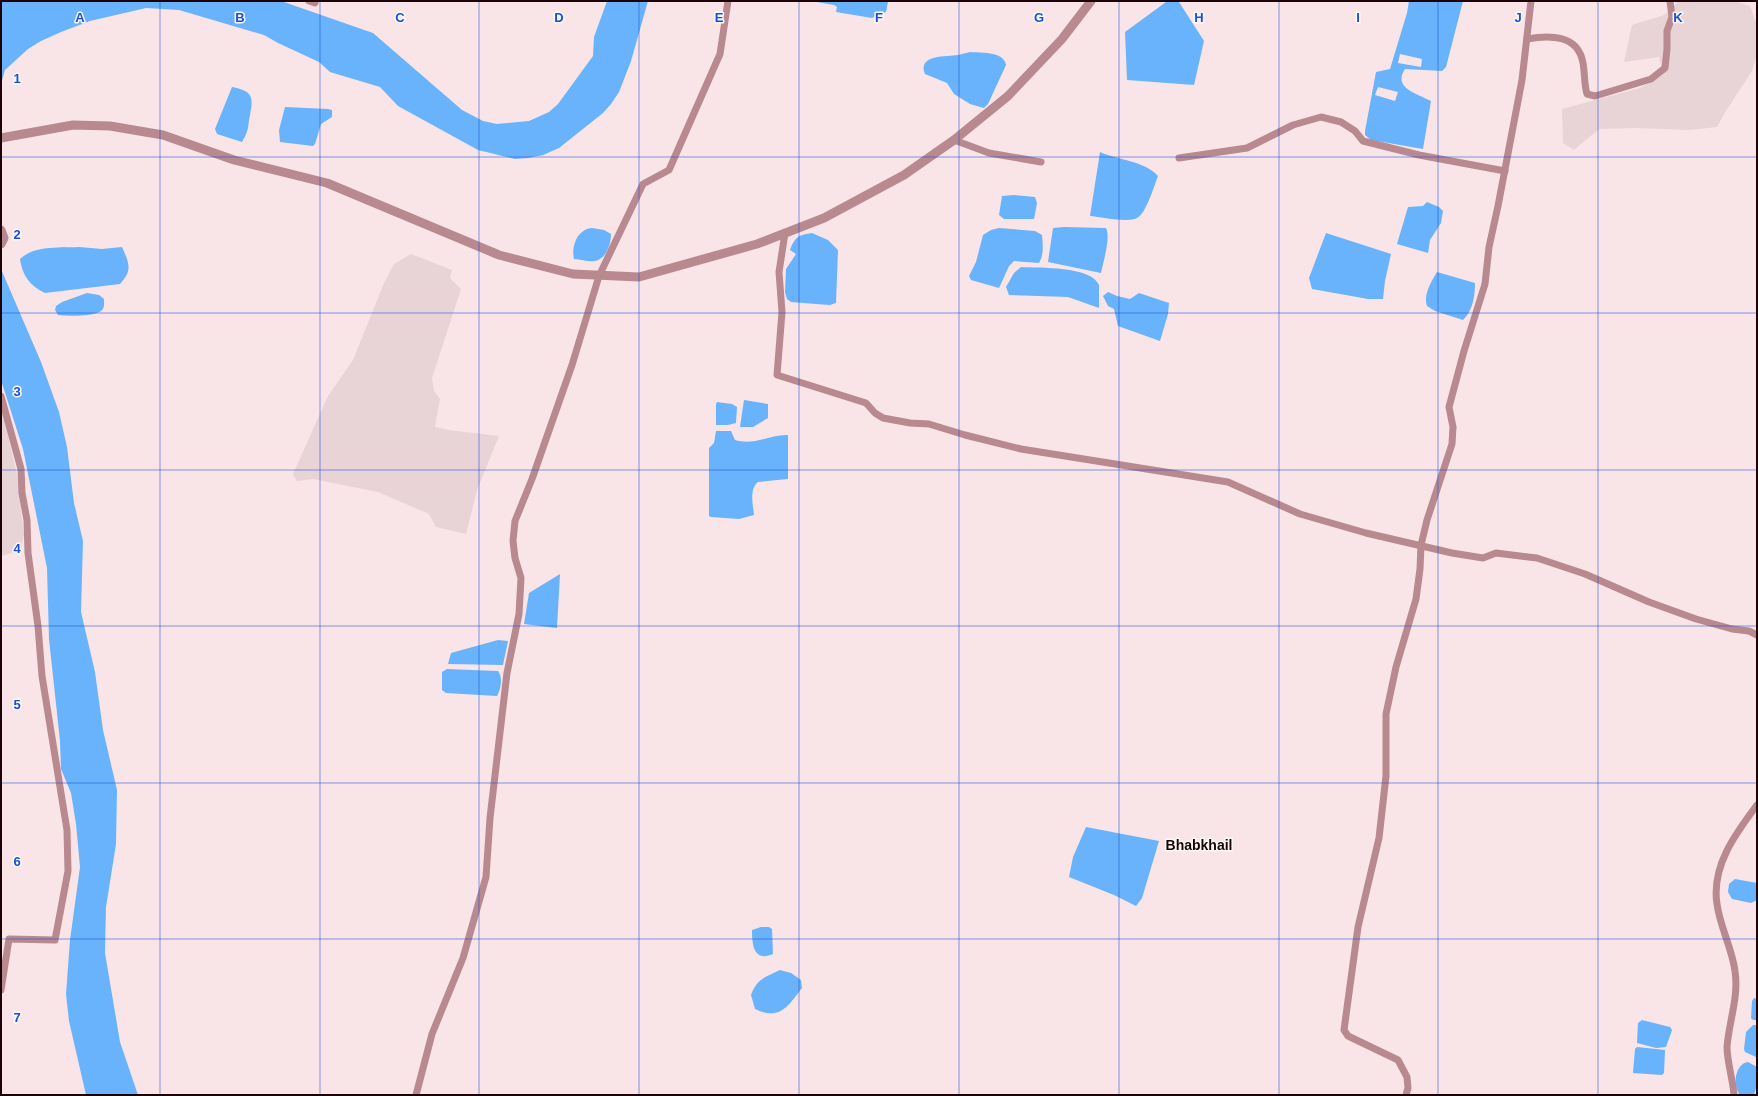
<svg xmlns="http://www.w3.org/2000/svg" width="1758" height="1096" viewBox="0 0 1758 1096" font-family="Helvetica,sans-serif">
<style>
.built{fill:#e8d3d6}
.water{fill:#68b3fb;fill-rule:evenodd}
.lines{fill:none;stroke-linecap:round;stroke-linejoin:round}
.minor{stroke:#b8898f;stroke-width:7}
.tertiary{stroke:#b8898f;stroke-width:9}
.grid{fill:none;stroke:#1d4ed8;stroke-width:1;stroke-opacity:0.55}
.labels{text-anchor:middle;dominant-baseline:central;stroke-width:3;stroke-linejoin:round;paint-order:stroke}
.quarter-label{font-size:14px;font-weight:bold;fill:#1c0107;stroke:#f8f8f8}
.grid-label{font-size:13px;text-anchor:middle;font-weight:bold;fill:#1d4ed8;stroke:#f8f8f8;stroke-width:3;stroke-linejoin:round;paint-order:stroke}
</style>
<rect width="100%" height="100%" fill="#f9e5e8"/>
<g class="built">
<path d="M1679,1H1735L1750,6L1757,25V55L1752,71L1724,114L1717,127L1690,130L1635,128L1599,129L1574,150L1563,143L1562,109L1640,88L1663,75L1659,57L1624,62L1632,25L1664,15Z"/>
<path d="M411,254L452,270L450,278L461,289L432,378L434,391L440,399L435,427L448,430L499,436L477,490L466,534L436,527L429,514L378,492L313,479L297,481L293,474L328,396L353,360L384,283L394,264Z"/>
<path d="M1,404L17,475L24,535L20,551L1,556Z"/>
</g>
<g class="water">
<path d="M1,1H281L373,33L462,110L483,121L497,124L529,121L549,112L558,104L593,56L594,37L607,1H648L631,61L619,92L611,104L603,113L559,148L543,155L528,158L515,159L478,150L398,106L380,87L330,72L319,62L278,43L264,35L179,10L146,8L90,21L61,32L41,41L28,49L5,70L1,84Z"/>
<path d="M811,1H887L888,2L886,12L872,18L836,12L837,7L834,5Z"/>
<path d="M1409,1H1463L1446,67L1442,71L1405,69C1392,88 1418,94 1431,101L1423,149L1371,140L1365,135V131L1376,72L1390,69L1407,13ZM1400,54L1422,59L1421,67L1398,63ZM1378,87L1398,92L1395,101L1375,95Z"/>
<path d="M1166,2H1179L1204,41L1194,85L1127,80L1125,32Z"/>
<path d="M970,52C981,53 1004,51 1006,65L988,104L984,108L970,104L954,94L947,83L925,74C917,54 947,57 958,55C962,54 966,53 970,52Z"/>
<path d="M232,87C252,91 254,96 250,115C247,129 250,128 242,142L217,134L215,129Z"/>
<path d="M285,107L328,109L332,110V117L321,124L315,144L313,146L280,142L279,130Z"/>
<path d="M1100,152C1118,160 1145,161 1158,176C1154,186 1146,214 1137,218C1128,223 1101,217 1090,216Z"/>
<path d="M1014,195L1035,197L1037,203L1034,219H1004L999,215L1002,196Z"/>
<path d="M1427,202L1439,207L1443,211L1441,223L1430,240L1428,253L1397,244L1408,207L1423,206Z"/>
<path d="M1064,227L1106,228C1111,237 1103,263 1101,273L1048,262L1053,228Z"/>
<path d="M592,228L604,230L611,234C611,241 609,247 606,253C597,266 587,260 574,259C571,245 578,229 592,228Z"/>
<path d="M999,228L1035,231L1042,235C1043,245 1044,255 1039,263L1014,261L1009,266L999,288L971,280L969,276L976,262L983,235L991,230Z"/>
<path d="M812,233L828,240L838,250L836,303L830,305L816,304L791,302L787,299L785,292L786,269L796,254L790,250C795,237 798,235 812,233Z"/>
<path d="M1326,233L1391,254L1385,281L1383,299H1368L1312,289L1309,278Z"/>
<path d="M79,247L102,249L122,247C129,263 133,270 120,284L45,293C30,286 22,275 20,259C35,245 59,248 79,247Z"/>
<path d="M1021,267C1039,268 1091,266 1099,285V308L1068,297L1009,295L1006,287L1014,273Z"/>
<path d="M1,269L41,362L59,412L67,447L74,503L83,541L81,612L95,672L103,730L117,790L116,844L106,907L105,953L120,1042L138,1095H86L69,1021L66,994L70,940L80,867L76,824L71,793L61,769L60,741L49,639L47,568L23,449L1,380Z"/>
<path d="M1437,272L1475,283C1475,295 1473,311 1463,320L1435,311L1427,306C1423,295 1431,282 1437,272Z"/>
<path d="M1108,292L1117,296L1130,299L1139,293L1169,303L1168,314L1160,341L1118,326L1114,309L1108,306L1103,296Z"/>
<path d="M87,293L99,295L104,299C104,303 105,308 101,311C92,317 68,316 58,315L55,310L56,306L62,302Z"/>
<path d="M744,400L768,404V418L753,427H740Z"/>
<path d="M717,402L732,404L737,407L736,423L728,425H716V404Z"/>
<path d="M716,431H731L735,440C754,446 771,434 788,435V479L758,482C749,489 753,505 754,515L739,519L711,517L709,516V448L714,443Z"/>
<path d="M560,574L557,628L524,624L529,593Z"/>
<path d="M498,640L508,641L503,665L448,664L451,653Z"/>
<path d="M447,669L498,671C503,677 501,689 497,696L446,693L442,690V672Z"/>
<path d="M1086,827L1159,841L1142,898L1136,906L1114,895L1069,877L1073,857Z"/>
<path d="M1735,879L1757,883V900L1751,903L1732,899L1728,892L1729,884Z"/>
<path d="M761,927H769L772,929L773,954C754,962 752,946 752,930Z"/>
<path d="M780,970L791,973L801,980L802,988C788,1006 780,1021 755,1009L751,995C757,979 765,977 780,970Z"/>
<path d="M1754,998L1757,999V1020H1753L1751,1018L1752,1001Z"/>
<path d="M1642,1020L1670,1027L1672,1030L1666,1047L1656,1048L1637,1043L1638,1023Z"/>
<path d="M1753,1025H1757V1056L1756,1057L1745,1052L1744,1049L1746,1032Z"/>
<path d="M1637,1047L1665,1050L1664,1073L1662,1075L1633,1073L1635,1049Z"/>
<path d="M1748,1062L1757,1067V1085L1754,1095H1740C1732,1085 1735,1064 1748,1062Z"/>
</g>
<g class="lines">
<g class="minor">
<path d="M309,1L315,3"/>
<path d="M1527,39C1549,35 1578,34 1583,63C1585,74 1584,84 1587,94L1595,96L1651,79L1665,68L1667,49V31L1672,17L1670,1"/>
<path d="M954,140L989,153L1041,162"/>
<path d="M1179,158L1247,148L1293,125L1321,117L1341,122L1355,131L1363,141L1419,155L1505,171"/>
<path d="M785,233L779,272L782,312L777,375L866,403L875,413L883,418L910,423L929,424L965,435L1021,449L1228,482L1300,514L1366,533L1452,553L1483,558L1496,553L1537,558L1585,574L1649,602L1696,619L1732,629L1749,631L1757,635"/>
<path d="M1,396L21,469L22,493L27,520L28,553L38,626L42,676L67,830L68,871L55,940L9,939L1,990"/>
<path d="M416,1095L432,1034L463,958L486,877L490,818L507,673L519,614L521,578L515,558L513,541L515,521L532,479L572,365L599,276L643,184L669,170L720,54L728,1"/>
<path d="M1406,1095L1408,1088L1407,1077L1398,1060L1348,1036L1344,1030L1358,927L1379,838L1386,776V714L1396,667L1416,599L1420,569L1421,545L1427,520L1452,444L1453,427L1449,407L1464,351L1485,284L1489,247L1498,206L1522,80L1531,1"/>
<path d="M1734,1095C1733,1080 1727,1061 1727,1047C1729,1021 1739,997 1735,971C1732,948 1720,927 1717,904C1711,866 1736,833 1757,805"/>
</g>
<g class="tertiary">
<path d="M1,138L73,125L110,126L163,135L234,160L327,183L499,255L573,274L639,277L757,244L824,218L904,175L954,140L1008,96L1062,39L1091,1"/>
<path d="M1,230L4,238L1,244"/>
</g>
</g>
<path class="grid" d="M160,1V1095M320,1V1095M479,1V1095M639,1V1095M799,1V1095M959,1V1095M1119,1V1095M1279,1V1095M1438,1V1095M1598,1V1095M1,157H1757M1,313H1757M1,470H1757M1,626H1757M1,783H1757M1,939H1757"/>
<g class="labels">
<g class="quarter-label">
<text x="1199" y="845">Bhabkhail</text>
</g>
</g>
<g class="grid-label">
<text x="80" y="22">A</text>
<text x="240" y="22">B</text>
<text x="400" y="22">C</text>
<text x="559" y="22">D</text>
<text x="719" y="22">E</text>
<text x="879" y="22">F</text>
<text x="1039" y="22">G</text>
<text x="1199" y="22">H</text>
<text x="1358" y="22">I</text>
<text x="1518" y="22">J</text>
<text x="1678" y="22">K</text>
<text x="17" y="83">1</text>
<text x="17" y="239">2</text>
<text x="17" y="396">3</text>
<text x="17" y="553">4</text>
<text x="17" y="709">5</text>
<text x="17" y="866">6</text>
<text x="17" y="1022">7</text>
</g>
<rect width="1758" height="1096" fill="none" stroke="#1c0107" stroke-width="4"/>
</svg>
